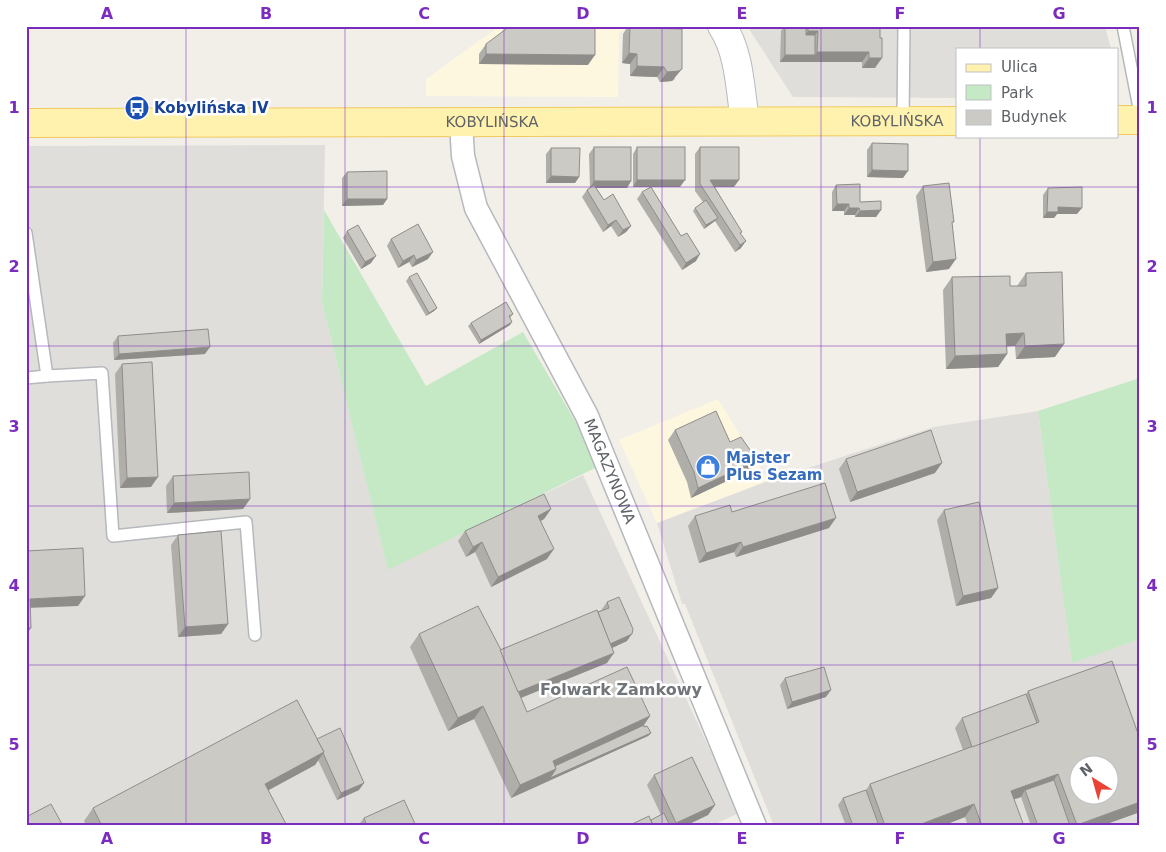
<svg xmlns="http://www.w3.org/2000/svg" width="1166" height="852" viewBox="0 0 1166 852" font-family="'DejaVu Sans',sans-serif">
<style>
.commercial{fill:#fef7e0}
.industrial{fill:#e0deda;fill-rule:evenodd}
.green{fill:#c5e8c5}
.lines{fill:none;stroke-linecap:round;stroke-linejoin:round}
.lane-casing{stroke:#b5b8bc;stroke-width:14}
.street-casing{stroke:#b5b8bc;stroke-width:25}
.secondary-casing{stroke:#b6babf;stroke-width:30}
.primary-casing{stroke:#f2c960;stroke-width:30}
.lane{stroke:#fff;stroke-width:11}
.street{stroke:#fff;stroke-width:22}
.secondary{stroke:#fff;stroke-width:28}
.primary{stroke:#fff2af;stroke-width:28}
.wall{fill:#afaea9}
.shaded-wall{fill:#8f8d8a}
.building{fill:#cccac5;stroke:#8f8d8a;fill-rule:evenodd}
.grid{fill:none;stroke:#7b2cbf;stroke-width:1;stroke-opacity:0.55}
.labels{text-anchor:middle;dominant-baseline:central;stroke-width:5;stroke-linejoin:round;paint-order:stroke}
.transit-label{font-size:15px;font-weight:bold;fill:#164399;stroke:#fff;text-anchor:start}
.street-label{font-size:15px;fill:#5f6368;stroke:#fff}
.shop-label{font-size:15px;font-weight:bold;fill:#366cbe;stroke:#fff;text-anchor:start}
.neighbourhood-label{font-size:16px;font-weight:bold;fill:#70757a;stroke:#fff}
.neatline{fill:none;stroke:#7b2cbf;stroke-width:2}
.grid-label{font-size:16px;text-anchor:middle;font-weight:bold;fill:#7b2cbf}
</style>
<rect width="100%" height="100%" fill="#f1efe8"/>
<g class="commercial">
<path d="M500,26H631L619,33L618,97L426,96V79Z"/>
<path d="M718,399L768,481L657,523L619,440Z"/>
</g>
<g class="industrial">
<path d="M747,26H1105L1111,49H957V98L793,97Z"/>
<path d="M325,145L322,303L388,569L583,475L739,813L711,826H26V146Z"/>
<path d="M1038,411L1072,662L1140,639V826H774L685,604H682L657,523L768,481L934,427ZM1078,764H1108V794H1078Z"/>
</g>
<g class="green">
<path d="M324,210L426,386L523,332L589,445L599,466L388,570L322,303Z"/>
<path d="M1140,378V639L1072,663L1038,411Z"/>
</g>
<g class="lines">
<defs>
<g id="lane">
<path d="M1123,26L1140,113"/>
<path d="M903,121L904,26"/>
<path d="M26,233L47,376L102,373L113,536L246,522L255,635"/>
<path d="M26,378L47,376"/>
</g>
<g id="street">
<path id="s1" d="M461,123L463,156L476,208L587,416L755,826"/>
</g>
<path id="secondary" d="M722,26C740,53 740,90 745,121"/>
<g id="primary">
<path d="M1117,120H1140"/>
<path id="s2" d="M26,123L957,121"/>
</g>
</defs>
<use href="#lane" class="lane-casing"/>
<use href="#street" class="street-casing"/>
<use href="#secondary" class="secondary-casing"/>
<use href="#primary" class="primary-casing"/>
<use href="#lane" class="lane"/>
<use href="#street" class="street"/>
<use href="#secondary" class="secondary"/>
<use href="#primary" class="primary"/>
</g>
<g class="wall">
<path d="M628,26H643V28L675,79L672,81L660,82L657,77L630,76V64L622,63L623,34Z"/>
<path d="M784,26H880L875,68H862V62H780L781,31Z"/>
<path d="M486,44L588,65L479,64V54Z"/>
<path d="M872,143L903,178L867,177V150Z"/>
<path d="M594,147L631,181L627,188H596L604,200L631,226L626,232L618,237L611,226L603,232L582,197L587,190L590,188L589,154Z"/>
<path d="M637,147L680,187H633V154Z"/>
<path d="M700,147L734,187H715L741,234V248L735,252L715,221L704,229L693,211L695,208L703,202L695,191V154Z"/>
<path d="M551,148L579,177L575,183H546V154Z"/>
<path d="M347,172L387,199L383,205L342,206V178Z"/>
<path d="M836,185L860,202L881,210L876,217H855V215H844V211H832V192Z"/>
<path d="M923,186L949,269L926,272L916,196Z"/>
<path d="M1048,188L1077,214H1057L1054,218H1043V195Z"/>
<path d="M642,192L681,236L696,261L682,270L637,199Z"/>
<path d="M347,231L371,263L361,269L343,238Z"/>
<path d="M391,239L428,259L412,267L409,262L398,268L387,246Z"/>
<path d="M1026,273L1055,357L1016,359L1015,346H1007V354L998,367L946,369L943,290L952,277L1010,286H1017Z"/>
<path d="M409,277L437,308L434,311L426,316L406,281Z"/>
<path d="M513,314L510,318V325L479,344L468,326L471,323Z"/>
<path d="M118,336L205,354L114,360L113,343Z"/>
<path d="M122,364L151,487L120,488L115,374Z"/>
<path d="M675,430L730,442L750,470L691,498L687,482L668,440Z"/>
<path d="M846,459L935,473L850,502L839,469Z"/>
<path d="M173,476L250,499L243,509L167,513L166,486Z"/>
<path d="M551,509L544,519L541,521L547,559L491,587L475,552L466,557L458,541L465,531Z"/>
<path d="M944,510L998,588L991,598L956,606L937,520Z"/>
<path d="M732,512L829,528L736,557L734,552L699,563L688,526L695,516Z"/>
<path d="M178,535L228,624L221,634L178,637L171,545Z"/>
<path d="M607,602L627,641L612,648L607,663L521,698L527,712L650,716L644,725V727L651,733L648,736L511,798L474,719L448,731L410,647L419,634L500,650L602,610V609Z"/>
<path d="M785,678L826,697L787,709L780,685Z"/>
<path d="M1028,691L1140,812L1101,826H1031L1021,797L1014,799L1024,826H968L965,817L942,826H846L838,805L843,798L866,790L870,784L963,750L955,728L962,718L1026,694Z"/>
<path d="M317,739L359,790L337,800L318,760L315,765L268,790L287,826H86L84,821L93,808Z"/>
<path d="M654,775L715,805L708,815L685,826H628L651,820L661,815L647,785Z"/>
<path d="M364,818L416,826H360L359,824Z"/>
</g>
<g class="shaded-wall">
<path d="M808,31H818L811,41H801Z"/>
<path d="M817,52H869L862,62H780L785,55H815Z"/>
<path d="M629,53L637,54L630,64L622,63Z"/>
<path d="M486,54L595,55L588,65L479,64Z"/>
<path d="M869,58H882L875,68H862Z"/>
<path d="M637,66L664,67L657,77L630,76Z"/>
<path d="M682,69L672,81L660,82L667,72Z"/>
<path d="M872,170L908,171L903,178L867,177Z"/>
<path d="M551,176L579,177L575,183H546Z"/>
<path d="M637,180H685L680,187H633Z"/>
<path d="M710,180H739L734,187H706Z"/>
<path d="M594,181H631L627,188H590Z"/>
<path d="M347,199H387L383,205L342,206Z"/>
<path d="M837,204H849L844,211H832Z"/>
<path d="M1058,207L1082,208L1077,214H1057L1054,218H1043L1047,212Z"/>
<path d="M849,208H859L855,215H844Z"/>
<path d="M881,210L876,217H855L860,211Z"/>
<path d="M718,218L715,221L704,229L706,225Z"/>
<path d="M616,220L611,226L603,232L608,225Z"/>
<path d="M631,226L626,232L618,237L623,230Z"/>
<path d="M746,241L741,248L735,252L740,245Z"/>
<path d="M433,252L428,259L412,267L416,260Z"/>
<path d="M700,254L696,261L682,270L686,263Z"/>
<path d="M414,255L409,262L398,268L403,261Z"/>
<path d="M376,256L371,263L361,269L365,262Z"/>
<path d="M956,259L949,269L926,272L933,262Z"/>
<path d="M437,308L434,311L426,316L429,313Z"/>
<path d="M512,322L510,325L479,344L481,340Z"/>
<path d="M1024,333L1015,346L997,347L1006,334Z"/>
<path d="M1064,344L1055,357L1016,359L1025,346Z"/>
<path d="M210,347L205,354L114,360L119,354Z"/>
<path d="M1007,354L998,367L946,369L955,356Z"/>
<path d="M757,460L750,470L691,498L698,488Z"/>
<path d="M942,463L935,473L850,502L857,492Z"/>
<path d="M158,477L151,487L120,488L127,478Z"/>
<path d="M250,499L243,509L167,513L174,503Z"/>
<path d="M551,509L544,519L531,526L538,516Z"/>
<path d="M836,518L829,528L736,557L743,547Z"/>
<path d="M482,542L475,552L466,557L473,547Z"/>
<path d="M741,542L734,552L699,563L706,553Z"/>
<path d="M554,549L547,559L491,587L498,577Z"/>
<path d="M998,588L991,598L956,606L963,596Z"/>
<path d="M85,596L78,606L26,608L30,599Z"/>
<path d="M228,624L221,634L178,637L185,627Z"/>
<path d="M26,628H31L26,635Z"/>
<path d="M632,634L627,641L603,652L608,645Z"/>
<path d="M614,653L607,663L508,703L515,693Z"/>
<path d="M831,690L826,697L787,709L792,702Z"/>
<path d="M483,706L474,719L448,731L458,718Z"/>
<path d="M650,716L641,729L547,772L553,761Z"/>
<path d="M651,733L648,736L511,798L520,785L556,769Z"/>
<path d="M324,752L315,765L256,797L265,784Z"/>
<path d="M1058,774L1049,787L1025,790L1021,797L1002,804L1011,791Z"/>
<path d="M364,783L359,790L337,800L341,793Z"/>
<path d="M1140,802V812L1101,826H1076Z"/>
<path d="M974,804L965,817L942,826H916Z"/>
<path d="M715,805L708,815L685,826H675L676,823Z"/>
</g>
<g class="building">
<path d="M510,26H595V55L486,54V44Z"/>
<path d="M630,26H643V28L682,29V69L679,71L667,72L664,67L637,66V54L629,53Z"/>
<path d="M785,26H806V35H815V55H785Z"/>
<path d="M808,26H880V38H882V58H869V52H817L818,31H808Z"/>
<path d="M872,143L908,144V171L872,170Z"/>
<rect x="594" y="147" width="37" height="34"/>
<rect x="637" y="147" width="48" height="33"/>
<path d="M700,147H739V180H710L742,232L740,233L746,241L740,245L700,184Z"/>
<path d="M551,148H580L579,177L551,176Z"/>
<path d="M387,171V199H347V172Z"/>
<path d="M949,183L954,222H952L956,259L933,262L923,186Z"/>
<path d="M860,184V202L881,201V210L860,211L859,208H849V204H837L836,185Z"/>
<path d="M594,185L604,200L613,194L631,226L623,230L616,220L608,225L587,190Z"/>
<path d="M651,187L681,236L687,233L700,254L686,263L642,192Z"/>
<path d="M1082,187V208L1058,207V212H1047L1048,188Z"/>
<path d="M706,200L718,218L706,225L695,208Z"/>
<path d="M418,224L433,252L416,260L414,255L403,261L391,239Z"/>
<path d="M358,225L376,256L365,262L347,231Z"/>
<path d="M1062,272L1064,344L1025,346L1024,333L1006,334L1007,354L955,356L952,277L1010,276V286H1026V273Z"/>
<path d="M417,273L437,308L429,313L409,277Z"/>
<path d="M506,302L513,314L509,316L512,322L481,340L471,323Z"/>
<path d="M208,329L210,347L119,354L118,336Z"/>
<path d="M152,362L158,477L127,478L122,364Z"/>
<path d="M716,411L730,442L741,437L757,460L698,488L694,472L675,430Z"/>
<path d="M931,430L942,463L857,492L846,459Z"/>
<path d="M249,472L250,499L174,503L173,476Z"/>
<path d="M825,483L836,518L743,547L741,542L706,553L695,516L730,505L732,512Z"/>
<path d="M544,494L551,509L538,516L554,549L498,577L482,542L473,547L465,531Z"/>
<path d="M979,502L998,588L963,596L944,510Z"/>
<path d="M221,531L228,624L185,627L178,535Z"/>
<path d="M83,548L85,596L30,599L31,628H26V551Z"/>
<path d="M619,597L633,629L632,634L610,644L598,612L609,608L607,602Z"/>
<path d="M478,606L500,648L527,712L627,667L650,716L553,761L556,769L520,785L483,706L458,718L419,634Z"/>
<path d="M597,610L614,653L518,692L500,650Z"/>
<path d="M1112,661L1140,739V802L1077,825L1058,774L1011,791L1024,826H982L974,804L916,826H885L870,784L1039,722L1028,691ZM1078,764H1108V794H1078Z"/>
<path d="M824,667L831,690L792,702L785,678Z"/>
<path d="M1026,694L1037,723L972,747L962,718Z"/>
<path d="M297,700L324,752L265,784L287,826H102L93,808Z"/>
<path d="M644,725V727L647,726L651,733L550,778L556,769L555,766Z"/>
<path d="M340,728L364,783L341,793L323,753L324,752L317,739Z"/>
<path d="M692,757L715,805L676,823L654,775Z"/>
<path d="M1054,780L1070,826H1038L1025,790Z"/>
<path d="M866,790L879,826H853L843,798Z"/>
<path d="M404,800L416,826H367L364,818Z"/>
<path d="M51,804L63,826H27L26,824V817Z"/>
<path d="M664,813L670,826H653L651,820Z"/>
<path d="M649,816L653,826H628Z"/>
</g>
<path class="grid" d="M186,26V826M345,26V826M504,26V826M662,26V826M821,26V826M980,26V49M980,136V826M26,187H1140M26,346H1140M26,506H1140M26,665H1140"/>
<defs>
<symbol id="bus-disc" viewBox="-11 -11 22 22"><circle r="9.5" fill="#1a4fb4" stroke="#fff"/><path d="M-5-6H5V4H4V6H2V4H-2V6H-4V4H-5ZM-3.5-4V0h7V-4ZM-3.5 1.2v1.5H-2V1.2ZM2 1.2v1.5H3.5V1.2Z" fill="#fff"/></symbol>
<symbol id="shop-disc" viewBox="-11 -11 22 22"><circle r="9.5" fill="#3f7fe0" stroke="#fff"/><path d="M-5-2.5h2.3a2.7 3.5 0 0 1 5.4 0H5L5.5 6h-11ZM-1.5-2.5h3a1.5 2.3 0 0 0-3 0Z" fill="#fff"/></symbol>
</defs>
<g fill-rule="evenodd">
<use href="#bus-disc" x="123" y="94" width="28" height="28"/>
<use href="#shop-disc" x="694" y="453" width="28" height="28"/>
</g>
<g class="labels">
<g class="transit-label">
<text x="154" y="108">Kobylińska IV</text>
</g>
<g class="street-label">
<text stroke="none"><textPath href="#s2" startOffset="871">KOBYLIŃSKA</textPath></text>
<text stroke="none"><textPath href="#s2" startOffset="466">KOBYLIŃSKA</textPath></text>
<text stroke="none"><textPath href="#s1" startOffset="382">MAGAZYNOWA</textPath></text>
</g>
<g class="shop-label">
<text x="726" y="458">Majster<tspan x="726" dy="17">Plus Sezam</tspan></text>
</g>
<g class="neighbourhood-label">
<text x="621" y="689">Folwark Zamkowy</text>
</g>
</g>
<rect width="1166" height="852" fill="none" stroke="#ffffff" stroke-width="55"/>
<rect x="956" y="48" width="162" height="90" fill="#ffffff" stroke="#bfc1c3"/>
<rect x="966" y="64" width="25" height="8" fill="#fff2af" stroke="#bfc1c3"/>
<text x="1001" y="72" font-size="15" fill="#5f6368">Ulica</text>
<rect x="966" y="85" width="25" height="15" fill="#c5e8c5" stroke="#bfc1c3"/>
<text x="1001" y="98" font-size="15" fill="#5f6368">Park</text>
<rect x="966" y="110" width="25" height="15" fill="#cccac5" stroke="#bfc1c3"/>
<text x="1001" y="122" font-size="15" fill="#5f6368">Budynek</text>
<g transform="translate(1094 780) rotate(323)"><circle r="24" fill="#ffffff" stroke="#bfc1c3"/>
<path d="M0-4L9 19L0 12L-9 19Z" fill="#ea4335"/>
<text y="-8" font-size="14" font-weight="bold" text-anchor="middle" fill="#5f6368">N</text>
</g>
<rect x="28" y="28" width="1110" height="796" class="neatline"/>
<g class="grid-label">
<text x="107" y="19">A</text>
<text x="266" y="19">B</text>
<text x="424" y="19">C</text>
<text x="583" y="19">D</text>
<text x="742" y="19">E</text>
<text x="900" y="19">F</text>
<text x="1059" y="19">G</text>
<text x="14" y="113">1</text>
<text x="1152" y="113">1</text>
<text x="14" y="272">2</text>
<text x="1152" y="272">2</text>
<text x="14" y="432">3</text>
<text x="1152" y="432">3</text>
<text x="14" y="591">4</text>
<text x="1152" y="591">4</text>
<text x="14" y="750">5</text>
<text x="1152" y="750">5</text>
<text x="107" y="844">A</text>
<text x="266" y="844">B</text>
<text x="424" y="844">C</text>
<text x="583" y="844">D</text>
<text x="742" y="844">E</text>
<text x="900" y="844">F</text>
<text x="1059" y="844">G</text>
</g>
</svg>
